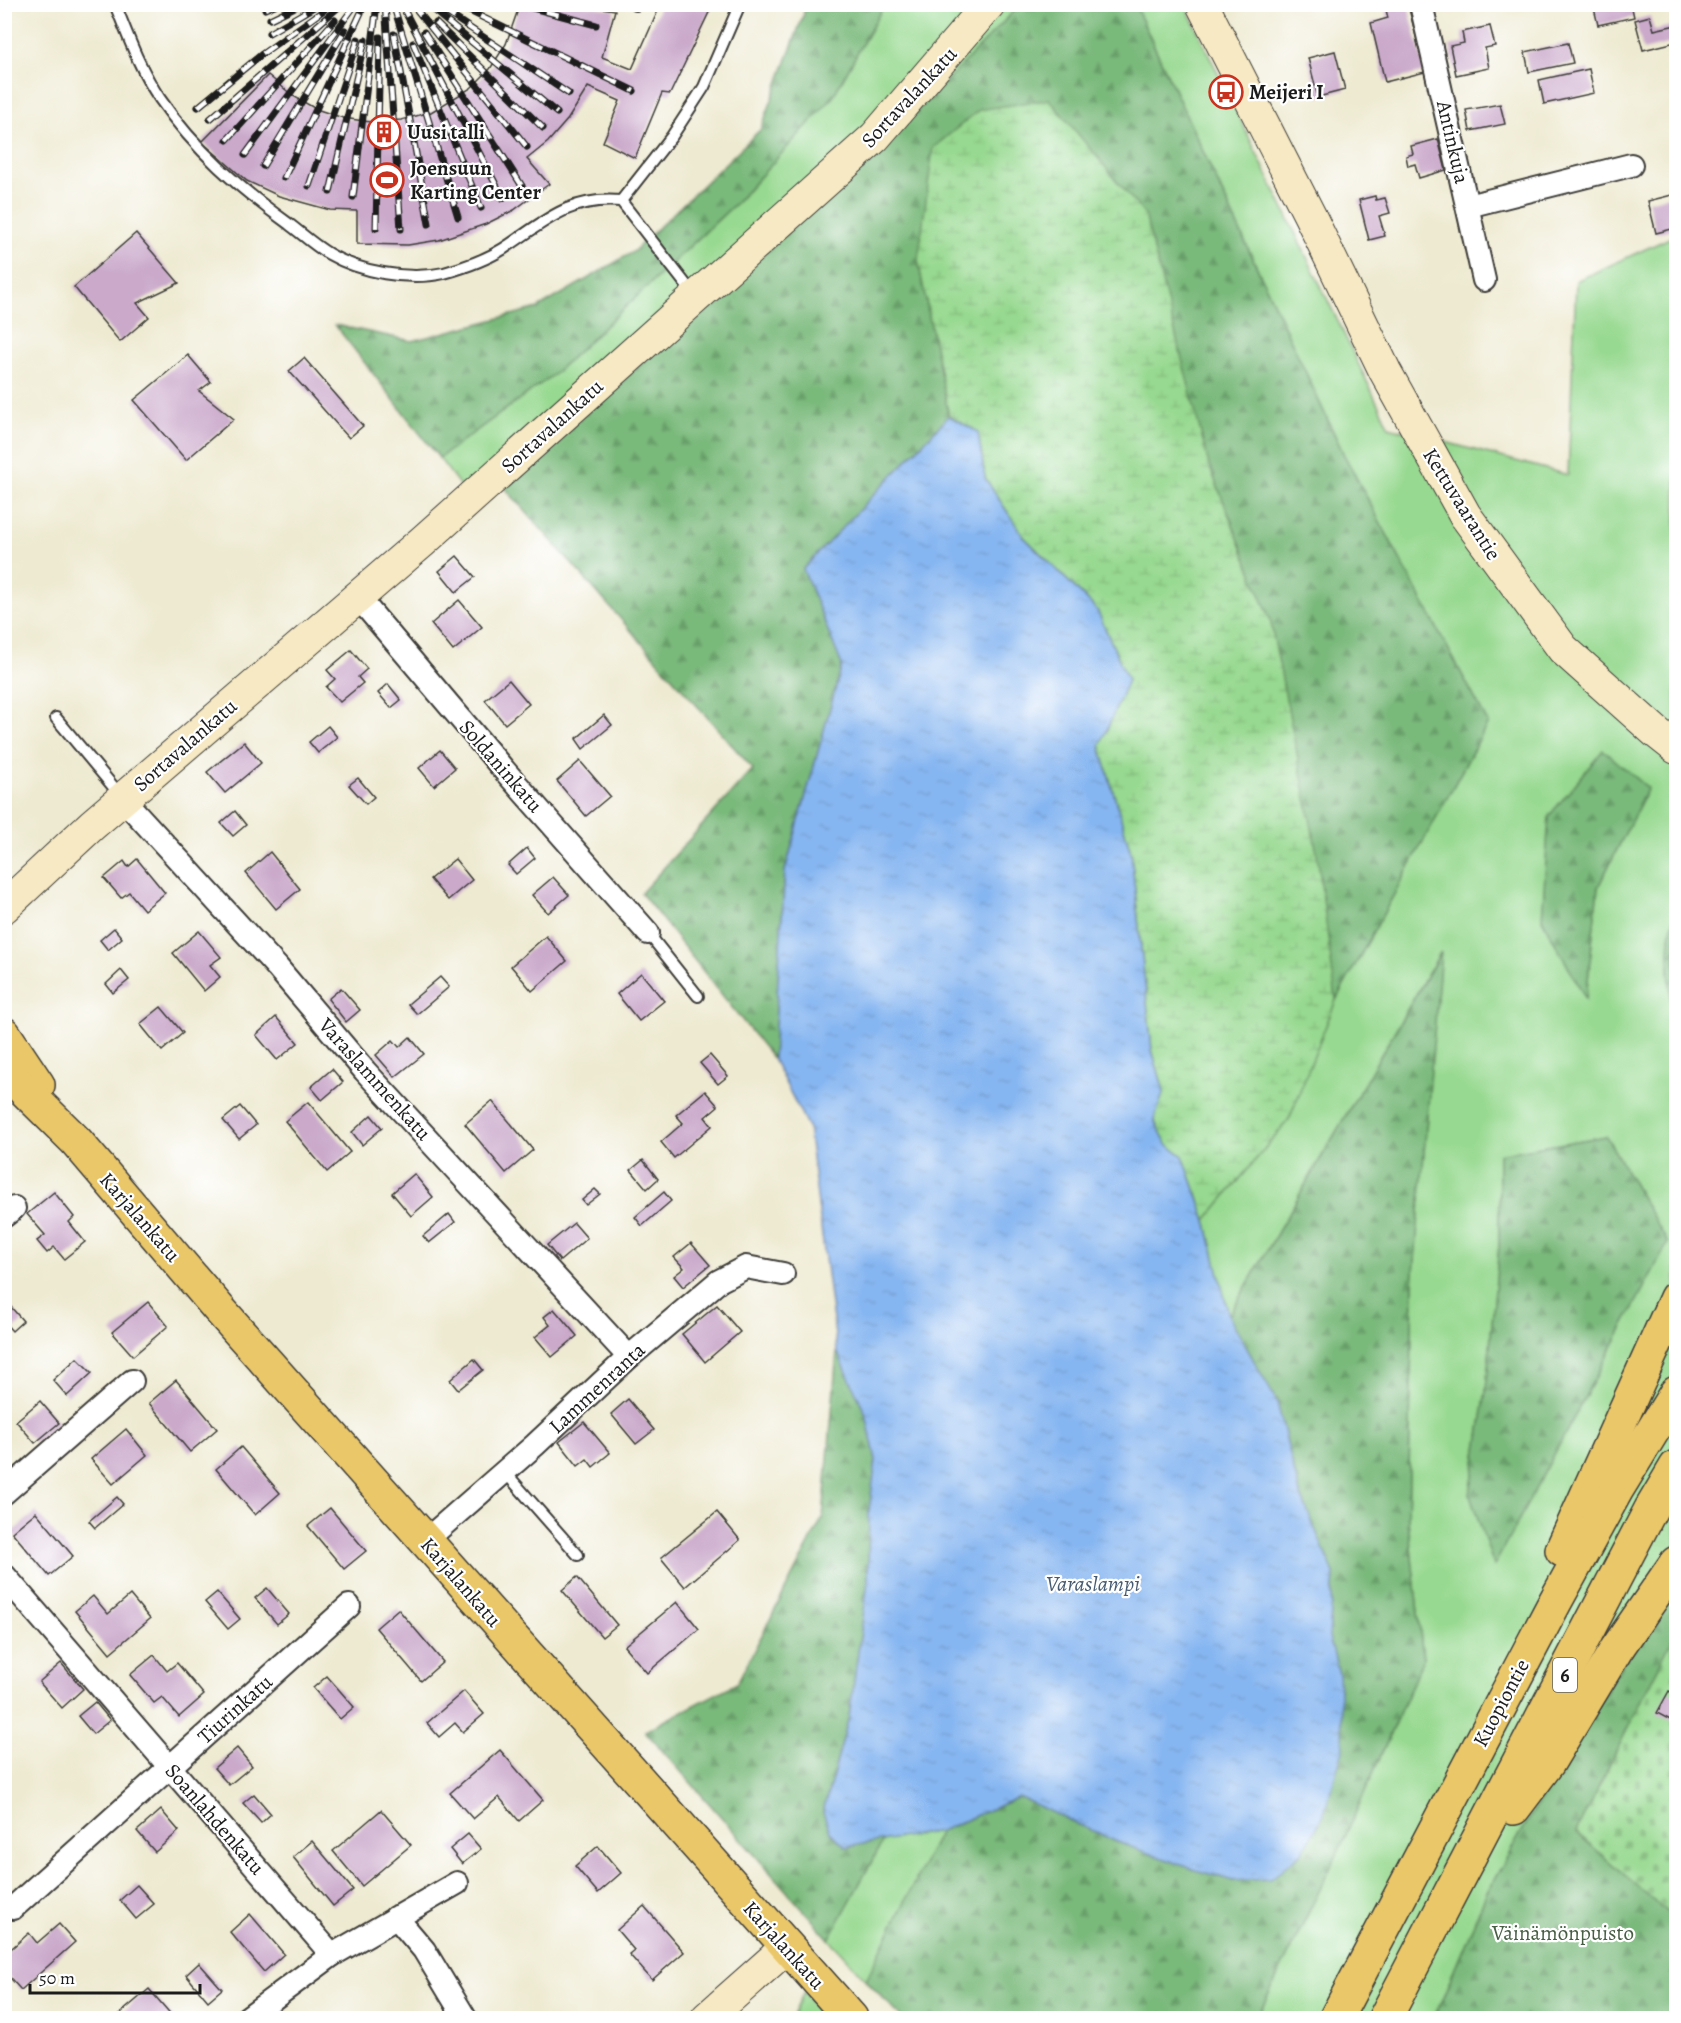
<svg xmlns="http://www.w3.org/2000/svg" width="1681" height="2023" viewBox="0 0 1681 2023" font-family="Alegreya,serif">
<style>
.grass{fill:#97d990;stroke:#5a7a56;stroke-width:1.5;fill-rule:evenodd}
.forest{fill:url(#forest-firs);stroke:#4a6a4b;stroke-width:1.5}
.wetland{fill:url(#wetland-marsh);stroke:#5a7a56;stroke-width:1.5}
.cemetery{fill:url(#cemetery-stones);stroke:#5a7a56;stroke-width:1.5}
.water{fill:url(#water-ripples);stroke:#516986;stroke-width:1.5}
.building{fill:#caa9cb}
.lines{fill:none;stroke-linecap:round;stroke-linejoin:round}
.lane-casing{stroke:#3c3b37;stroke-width:14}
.street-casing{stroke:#3c3b37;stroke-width:26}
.secondary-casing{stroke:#3c3b37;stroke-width:34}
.primary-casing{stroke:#3c3b37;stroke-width:36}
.highway-casing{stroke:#3c3b37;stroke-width:36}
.lane{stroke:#fff;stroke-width:10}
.street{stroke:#fff;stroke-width:22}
.secondary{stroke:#f7e9c3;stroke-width:32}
.primary{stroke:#eac769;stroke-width:33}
.highway{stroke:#eac769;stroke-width:33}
.rail-casing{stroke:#1c1c1c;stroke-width:7}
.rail{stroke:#fff;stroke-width:4.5;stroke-dasharray:14;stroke-linecap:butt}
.labels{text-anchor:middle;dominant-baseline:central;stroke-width:4.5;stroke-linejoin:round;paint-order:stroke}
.shield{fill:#fff;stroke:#606060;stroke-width:1.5}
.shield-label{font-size:20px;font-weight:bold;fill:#1c1c1c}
.poi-label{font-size:21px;font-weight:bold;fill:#1c1c1c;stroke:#fff;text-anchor:start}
.street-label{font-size:21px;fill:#1c1c1c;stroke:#fff}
.park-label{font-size:21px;fill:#475e45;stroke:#fff}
.water-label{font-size:22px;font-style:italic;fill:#465a71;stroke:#fff}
</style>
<defs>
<pattern id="forest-firs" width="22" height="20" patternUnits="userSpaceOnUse" patternTransform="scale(1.5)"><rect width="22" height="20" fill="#79b97a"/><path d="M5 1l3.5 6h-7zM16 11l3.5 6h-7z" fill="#689e69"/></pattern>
<pattern id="wetland-marsh" width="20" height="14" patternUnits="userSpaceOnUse" patternTransform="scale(1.5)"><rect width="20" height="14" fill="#97d990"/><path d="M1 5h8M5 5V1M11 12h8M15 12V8" fill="none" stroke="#82ba7c"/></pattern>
<pattern id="cemetery-stones" width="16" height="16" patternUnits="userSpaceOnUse" patternTransform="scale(1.5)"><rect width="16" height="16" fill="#97d990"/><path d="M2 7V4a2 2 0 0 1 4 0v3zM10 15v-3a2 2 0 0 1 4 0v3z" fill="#82ba7c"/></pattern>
<pattern id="water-ripples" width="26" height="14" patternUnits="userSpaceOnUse" patternTransform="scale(1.5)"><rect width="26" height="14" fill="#86b6f1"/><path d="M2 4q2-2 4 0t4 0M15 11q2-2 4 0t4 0" fill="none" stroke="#739cce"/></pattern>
</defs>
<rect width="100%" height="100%" fill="#fff"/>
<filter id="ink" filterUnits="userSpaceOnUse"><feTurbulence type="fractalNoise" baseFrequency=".0167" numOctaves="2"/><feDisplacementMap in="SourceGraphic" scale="12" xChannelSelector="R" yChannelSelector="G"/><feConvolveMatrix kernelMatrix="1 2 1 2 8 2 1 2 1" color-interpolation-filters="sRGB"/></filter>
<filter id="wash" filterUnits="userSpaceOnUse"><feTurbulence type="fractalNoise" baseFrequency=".008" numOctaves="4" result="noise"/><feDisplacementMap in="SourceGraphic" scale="24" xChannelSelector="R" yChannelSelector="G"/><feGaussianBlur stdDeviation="1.35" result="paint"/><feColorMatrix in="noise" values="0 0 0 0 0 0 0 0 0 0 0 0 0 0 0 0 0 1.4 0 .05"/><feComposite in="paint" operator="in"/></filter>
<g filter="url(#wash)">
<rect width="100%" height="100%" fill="#eeead1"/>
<g class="grass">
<path d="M884,5H1020L883,146L464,491L439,458L553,375L737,202L832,98Z"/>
<path d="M1135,5H1185L1389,427L1568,475L1576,281L1676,235V912C1665,938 1669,998 1676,1026V1577L1558,1769L1487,1892L1434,2018H1257L1341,1846L1423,1659L1408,1520L1413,1284L1440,953L1229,1316L1206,1220L1289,1119L1336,1000L1488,723L1344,455ZM1648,788L1598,887L1586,998L1542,919ZM1606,1136L1470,1495L1486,1391L1499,1245V1154Z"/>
<path d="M940,1831L866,1980L829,1939L884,1839Z"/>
<path d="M804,1992L825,2018H792Z"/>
</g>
<g class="forest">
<path d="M804,5H884L832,98L737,202L553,375L439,458L335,325L412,341L538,308L633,252L761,129L804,13Z"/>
<path d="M1020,5H1135L1344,455L1488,723L1336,1000L1270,619L1209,465L918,260L949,416L803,569L842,665L785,871L773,1059L641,893L753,769L504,487L883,146Z"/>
<path d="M1603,750L1648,788L1598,887L1586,999L1542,919L1549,816Z"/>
<path d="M1676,912V1026C1669,998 1665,938 1676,912Z"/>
<path d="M1441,952L1413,1284L1408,1520L1423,1659L1341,1846L1257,2018H902L866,1980L940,1831L1019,1797L1117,1842L1233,1881L1339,1674L1329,1637L1334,1574L1299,1491L1277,1402L1229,1316Z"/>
<path d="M1606,1136L1668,1243L1494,1566L1470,1495L1486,1391L1499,1245V1154Z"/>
<path d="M837,1351L866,1414L876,1461L869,1511L868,1582L849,1717L823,1812L846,1846L884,1839L829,1939L645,1731L737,1683L823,1517Z"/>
<path d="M1676,1577V1632L1576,1832L1676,1920V2018H1434L1487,1892L1558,1769Z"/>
</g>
<path class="wetland" d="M1049,99L1145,215L1209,465L1270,619L1317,853L1336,1000L1289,1119L1206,1220L1183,1156L1167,1144L1153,1119L1164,1091L1152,1050L1131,853L1100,746L1128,680L1097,610L1024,537L985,478L978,432L949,416L918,260L933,148L979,110Z"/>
<path class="cemetery" d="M1676,1632V1920L1576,1832Z"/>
<path class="water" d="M949,416L978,432L985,478L1024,537L1097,610L1128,680L1100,746L1131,853L1152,1050L1164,1091L1154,1120L1167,1144L1183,1156L1206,1220L1229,1316L1277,1402L1299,1491L1334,1574L1329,1637L1339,1674L1343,1750L1323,1817L1302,1853L1270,1879L1233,1881L1196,1870L1117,1842L1019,1797L940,1831L846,1847L830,1832L823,1812L849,1717L868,1582L869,1511L876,1460L866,1414L837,1351L808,1127L773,1059L785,871L842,665L803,569Z"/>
<g id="blocks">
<g class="building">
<path d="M520,4H577L615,10L602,57L632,69L661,4H713L670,94L662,93L635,158L603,142L620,101L588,87L568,119L548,142L527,159L549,184L514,210L486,224L439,240L408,245L357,244V211L330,210L279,196L247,181L202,142L268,75L293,96L316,109L343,118L371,122L401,120L431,112L471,88L490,69L506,44Z"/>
<path d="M1593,4H1631L1634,17L1598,25Z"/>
<path d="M1408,5L1425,72L1385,82L1371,23L1388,18L1386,10Z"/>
<path d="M1650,16L1654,30L1676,25V42L1643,50L1635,20Z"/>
<path d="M1490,26L1495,46L1485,48L1489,68L1456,75L1450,46L1464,43L1462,32Z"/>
<path d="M1568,43L1573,63L1529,72L1525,52Z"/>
<path d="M1335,51L1345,90L1318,97L1308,58Z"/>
<path d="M1589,69L1594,93L1544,104L1539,80Z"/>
<path d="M1500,104L1505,124L1470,131L1466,110Z"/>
<path d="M1438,139L1446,170L1419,178L1415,164L1408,166L1406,156L1413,154L1411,146Z"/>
<path d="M1676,194V228L1656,233L1648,201Z"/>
<path d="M1375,196L1376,200L1385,198L1390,213L1379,216L1385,236L1369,240L1359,200Z"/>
<path d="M136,233L179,283L137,303L149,317L120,342L74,287Z"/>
<path d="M188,355L211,382L199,391L234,419L186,460L134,400Z"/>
<path d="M304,358L363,426L349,438L289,371Z"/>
<path d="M457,556L475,577L456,592L439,571Z"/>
<path d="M459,600L482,627L453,651L431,624Z"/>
<path d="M351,650L367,669L358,677L363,683L340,702L326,687L335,679L327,670Z"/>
<path d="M509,680L529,704L505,724L485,700Z"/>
<path d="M388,684L401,700L391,708L378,693Z"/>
<path d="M604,715L612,725L583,749L576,739Z"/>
<path d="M328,726L337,737L318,753L309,742Z"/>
<path d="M244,742L261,763L225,793L207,772Z"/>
<path d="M440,750L455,768L434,786L419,768Z"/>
<path d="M580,761L610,796L586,816L557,781Z"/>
<path d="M358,778L374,797L366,804L349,785Z"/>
<path d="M235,811L246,825L233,836L221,823Z"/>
<path d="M527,848L535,858L516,874L508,865Z"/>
<path d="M270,852L300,889L276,909L246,873Z"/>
<path d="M137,859L165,893L144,910L129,892L121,898L104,878L124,861L128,867Z"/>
<path d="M455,859L472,880L448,900L430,879Z"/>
<path d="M553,877L569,895L548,913L532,895Z"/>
<path d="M114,928L122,938L108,950L100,940Z"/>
<path d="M199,931L221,957L210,965L220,977L204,991L173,953Z"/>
<path d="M546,936L567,961L532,991L511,966Z"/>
<path d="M121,970L129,980L113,993L106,984Z"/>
<path d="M641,973L664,1001L639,1021L617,994Z"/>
<path d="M440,977L449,987L417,1014L408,1004Z"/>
<path d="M341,988L360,1010L346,1022L328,999Z"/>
<path d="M161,1007L183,1033L162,1051L140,1024Z"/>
<path d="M276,1017L298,1043L277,1060L256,1035Z"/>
<path d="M410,1037L424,1054L395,1077L376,1055L393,1040L399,1047Z"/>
<path d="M710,1055L728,1076L718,1084L700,1063Z"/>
<path d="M332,1069L343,1082L322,1100L311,1087Z"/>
<path d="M705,1091L718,1106L705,1117L712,1126L674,1158L661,1142L683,1123L676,1115Z"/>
<path d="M492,1101L533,1150L506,1173L465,1124Z"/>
<path d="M308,1102L350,1152L327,1172L285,1121Z"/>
<path d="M240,1106L256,1125L239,1139L223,1120Z"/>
<path d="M371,1115L382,1128L362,1145L352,1132Z"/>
<path d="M643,1160L658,1179L647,1189L631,1170Z"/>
<path d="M414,1174L433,1197L411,1216L392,1193Z"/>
<path d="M595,1189L600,1194L586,1205L582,1200Z"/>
<path d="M54,1192L74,1217L69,1222L85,1242L64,1259L54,1247L47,1253L37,1241L45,1235L27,1214Z"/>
<path d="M664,1192L671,1201L642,1226L635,1217Z"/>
<path d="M449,1214L455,1222L429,1243L423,1236Z"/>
<path d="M574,1223L587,1238L560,1261L547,1245Z"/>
<path d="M691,1243L710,1265L683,1287L674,1276L684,1268L674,1257Z"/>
<path d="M4,1299L23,1321L12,1331L4,1322Z"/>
<path d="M148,1302L168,1326L133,1356L112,1332Z"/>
<path d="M717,1305L740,1332L705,1362L682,1334Z"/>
<path d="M554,1309L577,1336L552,1357L535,1337L550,1325L544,1317Z"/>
<path d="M77,1358L92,1373L67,1396L53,1380Z"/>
<path d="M474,1359L483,1370L458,1390L450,1380Z"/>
<path d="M176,1380L217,1429L190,1452L149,1403Z"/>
<path d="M628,1399L654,1430L636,1444L611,1414Z"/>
<path d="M40,1401L59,1423L35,1443L16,1421Z"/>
<path d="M584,1422L610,1453L593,1467L587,1459L578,1466L559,1442Z"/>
<path d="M126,1429L147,1455L113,1484L91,1459Z"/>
<path d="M241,1447L280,1493L255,1515L216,1469Z"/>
<path d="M117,1497L123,1504L95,1528L89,1521Z"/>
<path d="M330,1508L366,1551L344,1569L308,1526Z"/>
<path d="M36,1512L73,1556L49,1576L12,1532Z"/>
<path d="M717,1512L740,1540L685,1587L661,1558Z"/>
<path d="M577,1577L617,1625L602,1637L562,1590Z"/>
<path d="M267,1588L289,1614L277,1624L255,1598Z"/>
<path d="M217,1592L240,1619L228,1629L205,1602Z"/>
<path d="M130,1595L150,1619L110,1653L75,1611L93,1596L108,1614Z"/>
<path d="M677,1602L699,1629L647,1673L624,1646Z"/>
<path d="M398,1609L443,1662L421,1681L376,1628Z"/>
<path d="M154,1655L167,1671L177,1663L204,1695L179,1717L162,1697L154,1703L130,1675Z"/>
<path d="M61,1663L83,1689L62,1708L39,1682Z"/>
<path d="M327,1676L354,1707L340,1719L313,1688Z"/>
<path d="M464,1691L484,1714L463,1732L455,1723L439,1737L427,1723Z"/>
<path d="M1669,1691L1676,1695V1723L1657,1713Z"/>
<path d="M95,1702L110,1720L93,1734L78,1716Z"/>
<path d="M237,1748L252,1766L229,1785L214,1768Z"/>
<path d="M500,1750L543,1800L519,1821L499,1797L473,1819L450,1793Z"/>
<path d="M254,1794L271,1814L261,1823L243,1803Z"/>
<path d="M161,1810L179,1831L155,1852L137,1831Z"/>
<path d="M381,1810L411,1845L362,1886L333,1851Z"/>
<path d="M468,1834L481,1849L462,1864L450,1849Z"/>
<path d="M312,1841L353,1890L333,1906L293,1857Z"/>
<path d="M598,1846L621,1873L598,1893L575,1866Z"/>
<path d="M137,1885L154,1904L136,1919L120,1900Z"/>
<path d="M644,1906L684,1952L652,1980L629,1954L634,1950L617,1930Z"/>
<path d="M250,1914L284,1954L264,1972L230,1932Z"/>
<path d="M59,1924L75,1942L21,1990L4,1971V1955L29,1933L37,1943Z"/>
<path d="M199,1963L222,1989L208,2001L186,1975Z"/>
<path d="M149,1989L174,2018H115Z"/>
</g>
</g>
</g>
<g filter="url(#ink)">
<use href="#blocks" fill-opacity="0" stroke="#3c3b37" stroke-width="1.5"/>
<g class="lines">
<defs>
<g id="lane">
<path d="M115,4C128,36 140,70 160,99C195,150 239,188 289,224C302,234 315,246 329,254C360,272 408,281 444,273C462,268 487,259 503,249C543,223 569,196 621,201L694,295"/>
<path d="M636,5V4"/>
<path d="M621,201L672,136L704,87L740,4"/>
<path d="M56,718L121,796"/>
<path d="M648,933L698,996"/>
<path d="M505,1472L578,1555"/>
</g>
<g id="street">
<path d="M1421,4L1484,280"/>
<path d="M1468,206L1631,165"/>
<path d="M357,596L504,770L648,933"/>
<path d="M123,799L277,967L365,1071L629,1357"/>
<path d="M4,1216L14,1208"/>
<path d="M4,1493L132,1381"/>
<path d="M425,1541L535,1445L629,1357L719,1281L746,1267L783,1274"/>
<path d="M4,1575L332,1955L457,1883"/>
<path d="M13,1908L349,1606"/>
<path d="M396,1917L424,1950L465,2018"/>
<path d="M247,2018L332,1955"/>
</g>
<g id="secondary">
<path d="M1202,4L1310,216L1385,371L1465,515L1563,649L1657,733L1676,748"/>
<path d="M4,907L92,825L422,542L875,137L989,4"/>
<path d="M707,2018L786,1948"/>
</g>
<g id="primary">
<path d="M4,1034L38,1085"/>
<path d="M4,1070L76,1141L219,1309L851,2018"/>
</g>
<g id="highway">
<path d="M1562,1550L1676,1298"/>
<path d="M1514,1808L1548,1763L1616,1650L1676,1563"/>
<path d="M1336,2018L1555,1602L1617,1489L1676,1393"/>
<path d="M1385,2018L1651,1509L1676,1467"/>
</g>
</defs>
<use href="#lane" class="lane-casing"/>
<use href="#street" class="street-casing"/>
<use href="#secondary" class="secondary-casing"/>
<use href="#primary" class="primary-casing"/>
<use href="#highway" class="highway-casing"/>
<use href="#lane" class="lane"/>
<use href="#street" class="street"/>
<use href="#secondary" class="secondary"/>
<use href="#primary" class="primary"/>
<use href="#highway" class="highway"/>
<defs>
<g id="rail">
<path d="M385,4L401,229"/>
<path d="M393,4L458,217"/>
<path d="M401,4L503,198"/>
<path d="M412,4L527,147"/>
<path d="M426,4L557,113"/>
<path d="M455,4L634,91"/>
<path d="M518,4L596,25"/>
<path d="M265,9L277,4"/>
<path d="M443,10L569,94"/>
<path d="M270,19L301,4"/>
<path d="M436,23L543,128"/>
<path d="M424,32L522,186"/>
<path d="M269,33L319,4"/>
<path d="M394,34L429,224"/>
<path d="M413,43L481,208"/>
<path d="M198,107L262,54L324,10"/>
<path d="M210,119L342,4"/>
<path d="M227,140L335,20"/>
<path d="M245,155L356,4"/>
<path d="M263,166L345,30"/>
<path d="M284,178L365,4"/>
<path d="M309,186L358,39"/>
<path d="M330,192L365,40"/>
<path d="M353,197L377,4"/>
<path d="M376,228L380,37"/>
</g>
</defs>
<use href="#rail" class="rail-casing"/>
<use href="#rail" class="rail"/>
</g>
</g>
<defs>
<symbol id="bus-ring" viewBox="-11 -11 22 22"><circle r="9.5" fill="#fff" stroke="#c8321e" stroke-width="1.5"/><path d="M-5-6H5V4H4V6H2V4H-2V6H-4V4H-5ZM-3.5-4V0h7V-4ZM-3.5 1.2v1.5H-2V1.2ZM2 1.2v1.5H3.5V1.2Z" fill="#c8321e"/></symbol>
<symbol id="building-ring" viewBox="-11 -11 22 22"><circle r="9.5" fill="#fff" stroke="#c8321e" stroke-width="1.5"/><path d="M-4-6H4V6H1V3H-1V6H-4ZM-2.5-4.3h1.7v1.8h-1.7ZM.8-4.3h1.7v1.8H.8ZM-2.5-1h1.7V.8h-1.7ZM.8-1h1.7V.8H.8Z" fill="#c8321e"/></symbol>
<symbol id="stadium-ring" viewBox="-11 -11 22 22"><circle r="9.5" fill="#fff" stroke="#c8321e" stroke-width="1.5"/><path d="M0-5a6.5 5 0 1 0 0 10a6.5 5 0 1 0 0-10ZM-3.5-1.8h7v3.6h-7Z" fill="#c8321e"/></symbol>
</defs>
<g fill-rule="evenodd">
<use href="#bus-ring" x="1207" y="73" width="38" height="38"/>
<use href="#building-ring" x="365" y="113" width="38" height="38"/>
<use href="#stadium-ring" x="368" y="161" width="38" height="38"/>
</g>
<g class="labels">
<rect class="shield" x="1553" y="1658" width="24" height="34" rx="4.5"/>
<g class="shield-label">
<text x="1565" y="1675">6</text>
</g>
<g class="poi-label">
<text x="1249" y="92">Meijeri I</text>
<text x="407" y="132">Uusi talli</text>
<text x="410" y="168">Joensuun<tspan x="410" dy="24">Karting Center</tspan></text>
</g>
<g class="street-label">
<text transform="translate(909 97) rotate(-47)">Sortavalankatu</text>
<text transform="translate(1453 142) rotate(77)">Antinkuja</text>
<text transform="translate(552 426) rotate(-42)">Sortavalankatu</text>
<text transform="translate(1462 504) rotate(58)">Kettuvaarantie</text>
<text transform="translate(185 745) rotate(-41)">Sortavalankatu</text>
<text transform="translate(501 766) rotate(49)">Soldaninkatu</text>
<text transform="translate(375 1079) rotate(48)">Varaslammenkatu</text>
<text transform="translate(140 1217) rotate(49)">Karjalankatu</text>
<text transform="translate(597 1388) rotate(-43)">Lammenranta</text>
<text transform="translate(461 1582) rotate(49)">Karjalankatu</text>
<text transform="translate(1501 1703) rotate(-62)">Kuopiontie</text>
<text transform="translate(235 1709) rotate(-42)">Tiurinkatu</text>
<text transform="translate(215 1819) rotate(49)">Soanlahdenkatu</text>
<text transform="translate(784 1945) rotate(48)">Karjalankatu</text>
</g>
<g class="park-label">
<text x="1563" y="1933">Väinämönpuisto</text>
</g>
<g class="water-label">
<text x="1093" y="1584">Varaslampi</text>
</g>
</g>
<rect width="1681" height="2023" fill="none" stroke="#fff" stroke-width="24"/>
<path d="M30 1984v9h170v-9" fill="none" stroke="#1c1c1c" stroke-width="3"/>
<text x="39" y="1984" font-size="18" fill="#1c1c1c" stroke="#ffffff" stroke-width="4.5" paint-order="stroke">50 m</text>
</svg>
